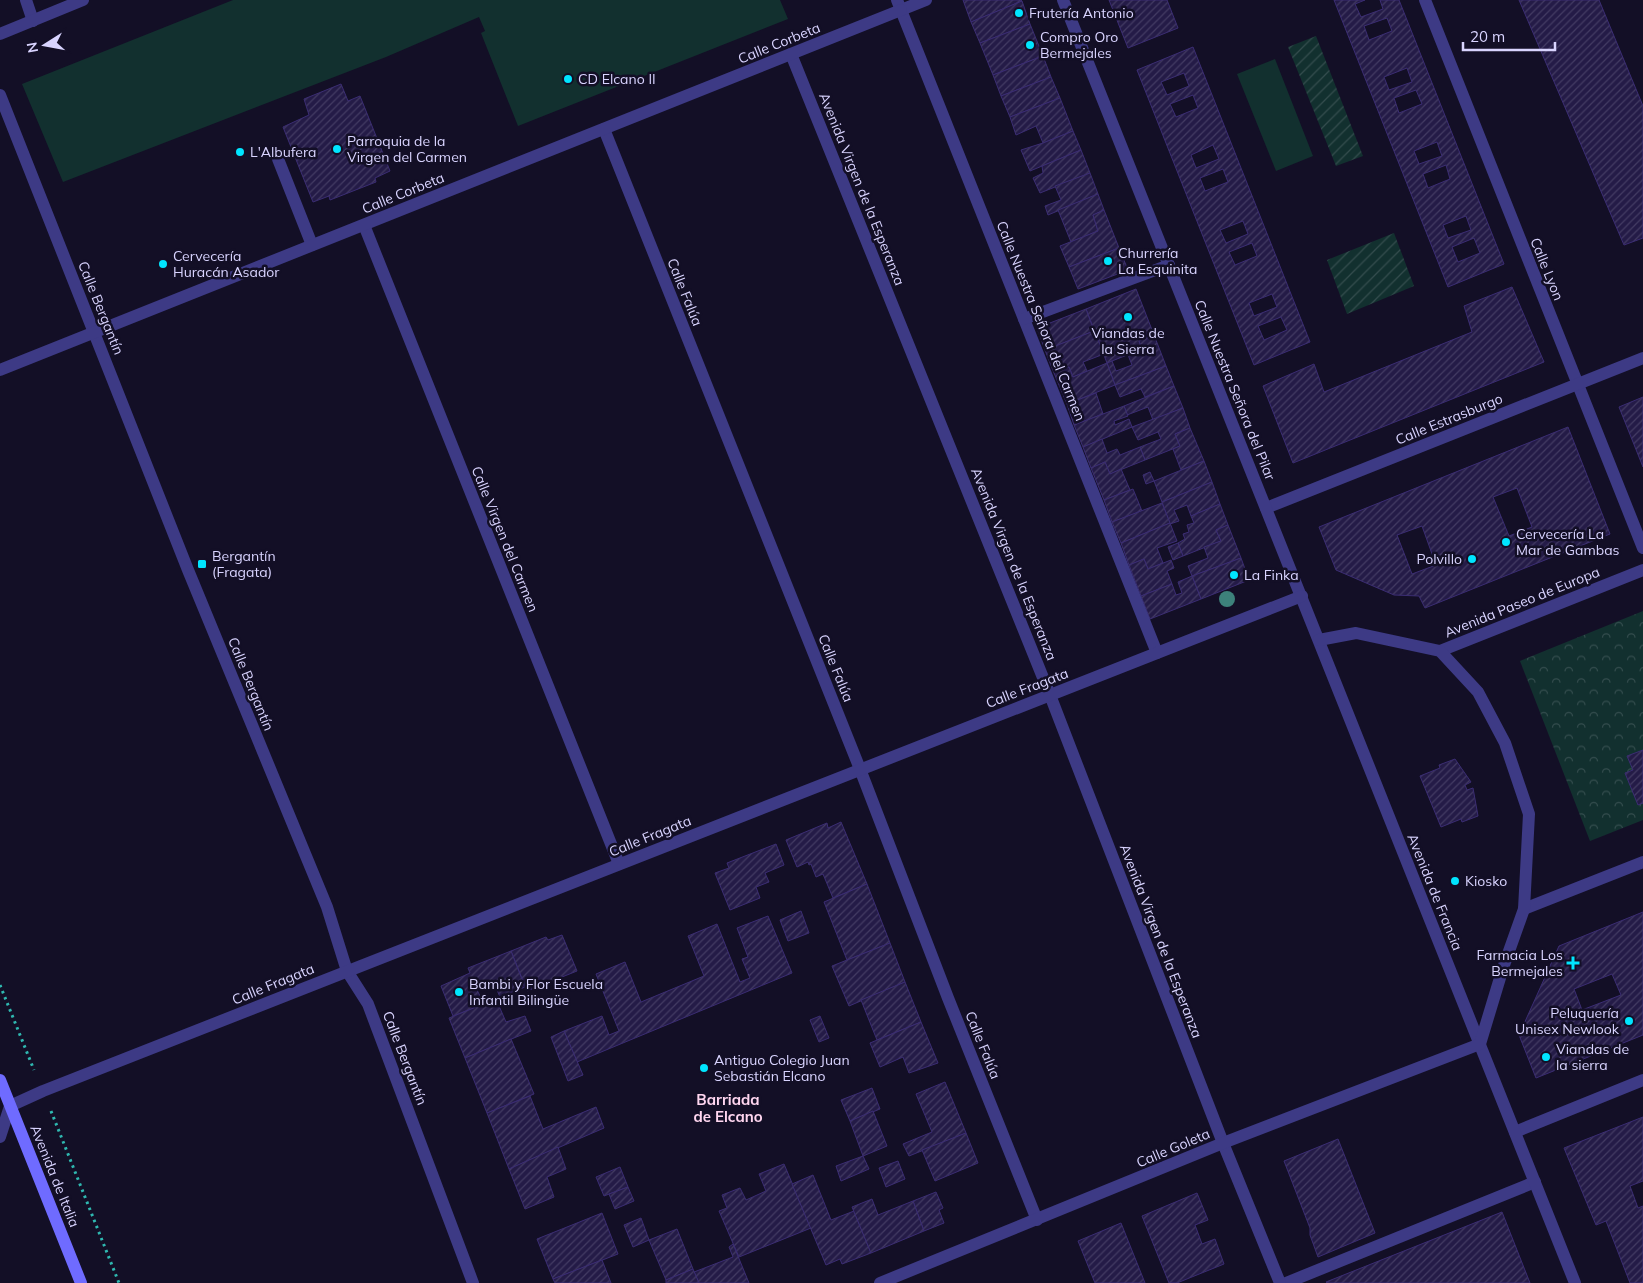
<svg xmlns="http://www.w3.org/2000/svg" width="1643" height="1283" viewBox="0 0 1643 1283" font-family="Mulish,sans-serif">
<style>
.grass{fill:#12302f}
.forest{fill:url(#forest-crowns)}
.garden{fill:url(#garden-furrows)}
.building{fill:url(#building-hatch);stroke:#3b2d73;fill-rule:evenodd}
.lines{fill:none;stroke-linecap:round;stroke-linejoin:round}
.path{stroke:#2fb8b0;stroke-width:3;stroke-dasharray:2.5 4;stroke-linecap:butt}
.service{stroke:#3d3a85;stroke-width:12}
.pedestrian{stroke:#3d3a85;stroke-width:12}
.minor{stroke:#3d3a85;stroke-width:12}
.tertiary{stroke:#3d3a85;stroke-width:12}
.secondary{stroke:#6f6bff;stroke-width:12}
.tree{fill:#3d827b}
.poi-dot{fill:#00e5ff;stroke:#130f26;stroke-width:2}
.labels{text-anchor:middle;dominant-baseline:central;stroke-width:5;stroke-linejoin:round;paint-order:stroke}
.poi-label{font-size:14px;fill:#d9d4ff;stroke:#130f26;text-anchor:start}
.street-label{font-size:14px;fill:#d9d4ff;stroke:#130f26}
.neighbourhood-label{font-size:15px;font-weight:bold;fill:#ffd6f0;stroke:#130f26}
</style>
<defs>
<pattern id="forest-crowns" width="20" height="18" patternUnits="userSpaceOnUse" patternTransform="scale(1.25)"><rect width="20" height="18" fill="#12302f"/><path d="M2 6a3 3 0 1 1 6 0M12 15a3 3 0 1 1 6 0" fill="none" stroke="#344d4e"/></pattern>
<pattern id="garden-furrows" width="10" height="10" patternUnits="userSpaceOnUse" patternTransform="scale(1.25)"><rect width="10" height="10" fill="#12302f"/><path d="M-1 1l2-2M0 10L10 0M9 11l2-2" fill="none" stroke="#344d4e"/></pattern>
<pattern id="building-hatch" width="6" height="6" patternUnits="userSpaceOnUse" patternTransform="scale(1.25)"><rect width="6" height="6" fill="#241b47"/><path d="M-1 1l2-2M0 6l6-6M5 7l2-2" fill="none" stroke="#433b63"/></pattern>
</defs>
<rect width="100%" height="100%" fill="#130f26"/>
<g class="grass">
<path d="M233,0H780L788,19L518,126L481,33L485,31L479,17L386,57L63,182L22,84Z"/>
<path d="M1275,59L1313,156L1276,171L1237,74Z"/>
</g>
<path class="forest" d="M1643,611V820L1590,841L1520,661Z"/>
<g class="garden">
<path d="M1316,36L1363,156L1336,166L1288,47Z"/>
<path d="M1394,233L1414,286L1347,314L1327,260Z"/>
</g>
<g class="building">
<path d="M963,0H1021L1022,1L971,22Z"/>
<path d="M1109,0H1167L1178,28L1128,48Z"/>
<path d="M1334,0H1365L1355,4L1361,17L1383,9L1380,0H1399L1504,264L1448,287ZM1387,18L1392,31L1369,40L1364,26ZM1407,68L1412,82L1389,90L1384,77ZM1416,90L1422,104L1399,113L1394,98ZM1437,142L1442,156L1419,164L1414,151ZM1446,165L1450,179L1428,188L1423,174ZM1466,216L1471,230L1448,238L1443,225ZM1474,238L1480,253L1458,262L1452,247Z"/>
<path d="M1519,0H1599L1643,106V238L1624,245Z"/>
<path d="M1022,1L1030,24L980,43L971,22Z"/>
<path d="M1030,24L1043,56L993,75L980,43Z"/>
<path d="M1193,47L1310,342L1254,365L1137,70ZM1184,73L1189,86L1167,95L1161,82ZM1193,95L1198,108L1176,117L1170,104ZM1213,145L1219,159L1196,168L1191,155ZM1223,169L1228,182L1205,191L1200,178ZM1243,221L1248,234L1226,243L1220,230ZM1252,243L1257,256L1235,265L1229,252ZM1272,294L1277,307L1254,316L1249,303ZM1281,317L1287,330L1264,340L1258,326Z"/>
<path d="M1043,56L1051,77L1001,96L993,75Z"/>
<path d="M1051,77L1060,98L1010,117L1001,96Z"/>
<path d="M341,84L348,101L360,96L390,171L375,178L376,182L330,200L329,196L313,202L283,127L309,115L304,99Z"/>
<path d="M1060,98L1073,131L1043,143L1036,126L1016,135L1010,117Z"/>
<path d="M1073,131L1081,150L1030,171L1021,150L1043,143Z"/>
<path d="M1081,150L1090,173L1040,193L1033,178L1043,173L1042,166Z"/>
<path d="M1090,173L1098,194L1048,215L1045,206L1061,200L1055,186Z"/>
<path d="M1098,194L1104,210L1093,215L1098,231L1071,242L1058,210Z"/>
<path d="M1104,210L1119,248L1069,267L1060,246L1098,231L1093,215Z"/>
<path d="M1119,248L1128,270L1078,289L1069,267Z"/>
<path d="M1512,287L1544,362L1293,463L1263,386L1314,364L1324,392L1472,332L1464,306Z"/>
<path d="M1136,289L1154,335L1139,341L1142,349L1107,363L1086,309Z"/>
<path d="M1086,309L1094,331L1045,350L1037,328Z"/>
<path d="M1094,331L1104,354L1083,362L1087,371L1073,377L1069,367L1054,373L1045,350Z"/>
<path d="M1154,335L1166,366L1115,385L1107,363L1112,361L1116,371L1132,365L1128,355L1142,349L1139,341Z"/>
<path d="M1107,363L1115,385L1067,404L1054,373L1069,367L1073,377Z"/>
<path d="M1166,366L1174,386L1145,397L1141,389L1120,397L1115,385Z"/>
<path d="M1174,386L1183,408L1153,420L1148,407L1127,415L1124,406Z"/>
<path d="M1096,393L1103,414L1074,425L1067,404Z"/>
<path d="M1643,397V467L1619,407Z"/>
<path d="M1124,406L1128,416L1114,421L1115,425L1129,419L1132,427L1083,447L1074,425Z"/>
<path d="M1183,408L1190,428L1175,434L1180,446L1145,460L1140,447L1161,439L1158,432L1138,440L1132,427Z"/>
<path d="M1568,427L1610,534L1425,608L1419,596L1394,595L1336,570L1319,527ZM1517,488L1532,527L1509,536L1493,497ZM1422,526L1436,565L1412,574L1397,535Z"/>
<path d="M1190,428L1204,461L1181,470L1173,449L1180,446L1175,434Z"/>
<path d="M1102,439L1107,453L1117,449L1120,455L1140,447L1145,460L1110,474L1105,462L1091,468L1083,447Z"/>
<path d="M1204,461L1212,482L1162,502L1154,481Z"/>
<path d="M1105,462L1110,474L1121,469L1130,490L1104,500L1091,468Z"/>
<path d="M1150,472L1154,481L1146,484L1143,475Z"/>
<path d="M1212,482L1220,504L1191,516L1187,505L1174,510L1179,521L1170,524L1162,502Z"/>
<path d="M1133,489L1142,511L1112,522L1104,500Z"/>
<path d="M1162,503L1170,523L1121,543L1112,522Z"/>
<path d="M1220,504L1228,525L1216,530L1221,541L1183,556L1178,543L1185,539L1183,534L1189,532L1187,525L1194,523L1191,516Z"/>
<path d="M1170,523L1177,541L1157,548L1163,563L1148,569L1144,559L1129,565L1121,543Z"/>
<path d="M1228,525L1241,558L1192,576L1188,566L1208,558L1204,547L1221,541L1216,530Z"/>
<path d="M1178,543L1183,556L1173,560L1168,547Z"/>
<path d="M1241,558L1249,580L1201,599L1192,576Z"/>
<path d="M1144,559L1148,569L1171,560L1174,568L1167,571L1172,584L1141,596L1129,565Z"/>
<path d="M1192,576L1201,599L1150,619L1141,596L1172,584L1176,595L1182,593L1178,582Z"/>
<path d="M1643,750V803L1638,805L1625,773L1633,770L1627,756Z"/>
<path d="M1455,759L1471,782L1465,785L1467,790L1473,788L1478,816L1462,822L1461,819L1441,827L1420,776L1440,768L1439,765Z"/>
<path d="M841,822L867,884L833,898L823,874L816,877L811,864L809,865L808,862L797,867L786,840L827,823L828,828Z"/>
<path d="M776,844L784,865L765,873L769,882L756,887L760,898L730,910L715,873L729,868L727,863Z"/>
<path d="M867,884L890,943L847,960L824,902Z"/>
<path d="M801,911L809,933L788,941L780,920Z"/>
<path d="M1643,912V1035L1536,1078L1519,1035L1559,946ZM1612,974L1621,995L1582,1010L1574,989Z"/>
<path d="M768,916L792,973L577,1062L564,1031L602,1016L609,1035L619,1031L596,974L625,962L641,1002L704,976L688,936L717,924L740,982L750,978L742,959L748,957L737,928Z"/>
<path d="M562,935L577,971L527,991L511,951L546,937L548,940Z"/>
<path d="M890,943L905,982L849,1006L832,966Z"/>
<path d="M511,951L525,987L500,997L494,983L477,990L484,1004L453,1016L441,986L470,973L468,968Z"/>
<path d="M905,982L921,1022L877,1040L861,1000Z"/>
<path d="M496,999L506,1022L525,1016L531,1031L465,1058L449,1018Z"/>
<path d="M820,1016L829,1038L819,1042L810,1020Z"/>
<path d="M921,1022L938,1063L909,1073L903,1057L880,1067L870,1043Z"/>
<path d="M564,1031L583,1075L568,1081L551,1037Z"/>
<path d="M511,1039L534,1094L487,1113L465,1058Z"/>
<path d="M945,1082L966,1133L909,1156L903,1144L932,1132L916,1094Z"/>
<path d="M872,1088L880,1109L850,1121L841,1100Z"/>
<path d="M530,1096L543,1129L596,1107L604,1128L509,1169L487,1113Z"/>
<path d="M873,1111L887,1146L863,1156L850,1121Z"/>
<path d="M1643,1117V1181L1630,1186L1638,1208L1643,1206V1283H1630L1606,1221L1596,1225L1564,1148Z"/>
<path d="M966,1133L978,1163L935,1181L922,1150Z"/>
<path d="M1338,1139L1375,1233L1318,1257L1310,1235V1228L1284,1161Z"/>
<path d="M558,1147L566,1169L547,1177L554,1197L525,1209L509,1169Z"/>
<path d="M863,1156L869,1169L841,1181L836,1166Z"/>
<path d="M898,1161L905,1179L886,1187L879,1168Z"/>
<path d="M784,1164L811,1228L739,1257L719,1211L727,1208L722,1195L740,1188L746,1200L766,1191L759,1174Z"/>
<path d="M620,1167L628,1187L604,1196L596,1177Z"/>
<path d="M813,1175L831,1220L854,1211L871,1253L842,1264L840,1259L826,1265L792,1184Z"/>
<path d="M628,1187L634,1201L615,1209L609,1194Z"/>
<path d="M936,1192L943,1208L939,1210L944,1223L924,1231L913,1201Z"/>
<path d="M1197,1193L1208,1220L1195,1225L1202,1244L1215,1239L1224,1264L1177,1283H1169L1142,1216Z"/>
<path d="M872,1199L878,1215L913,1201L924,1231L871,1253L852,1207Z"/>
<path d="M1502,1212L1530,1283H1327L1326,1282Z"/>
<path d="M602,1213L618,1254L553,1279L537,1239Z"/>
<path d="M641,1218L649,1240L633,1247L624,1225Z"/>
<path d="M1121,1223L1145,1283H1095L1078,1241Z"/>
<path d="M677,1229L693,1269L666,1280L649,1240Z"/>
<path d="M733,1244L749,1283H699L694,1272L733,1257L729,1247Z"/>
<path d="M602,1260L611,1283H555L553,1279Z"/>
<path d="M693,1269L699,1283H666V1280Z"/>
</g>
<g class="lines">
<g class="path">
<path d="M0,985L34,1070"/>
<path d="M51,1111L119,1283"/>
</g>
<g class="service">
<path d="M26,0L33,21"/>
<path d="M278,159L312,245"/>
</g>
<g class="pedestrian">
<path d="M897,0L1157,653"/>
<path d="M901,10L926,0"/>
<path d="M1024,319L1169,265"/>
<path d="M1286,1283L1535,1182"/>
</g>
<g class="minor">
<path d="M1425,0L1643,548"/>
<path d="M791,54L1050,695L1223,1143L1280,1283"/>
<path d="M0,95L188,570L327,907L347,971L368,1004L473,1283"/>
<path d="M604,129L860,769L948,998L1037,1220"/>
<path d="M364,225L619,864"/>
<path d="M0,370L901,10"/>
<path d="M1266,508L1643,358"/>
<path d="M1515,1132L1643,1080"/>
</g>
<g class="tertiary">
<path d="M1063,0L1575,1283"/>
<path d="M0,34L83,0"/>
<path d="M1440,651L1643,570"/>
<path d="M1524,909L1643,862"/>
<path d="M0,1137L10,1106L43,1091L1302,596"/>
<path d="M880,1283L1223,1143L1480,1044L1503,968L1524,909L1529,814L1505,743L1478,692L1440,651L1356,633L1319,640"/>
</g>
<path class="secondary" d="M0,1080L81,1283"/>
</g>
<circle class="tree" cx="1227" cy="599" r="8"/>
<g class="poi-dot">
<circle cx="1019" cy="13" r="5"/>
<circle cx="1030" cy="45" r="5"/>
<circle cx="568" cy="79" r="5"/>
<circle cx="337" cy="149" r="5"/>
<circle cx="240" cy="152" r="5"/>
<circle cx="1108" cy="261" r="5"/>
<circle cx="163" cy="264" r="5"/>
<circle cx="1128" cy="317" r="5"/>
<circle cx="1506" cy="542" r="5"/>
<circle cx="1472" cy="559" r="5"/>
<rect x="197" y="559" width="10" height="10" rx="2.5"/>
<circle cx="1234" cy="575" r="5"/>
<circle cx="1455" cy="881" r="5"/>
<path d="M1570.5 955.5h5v5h5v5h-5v5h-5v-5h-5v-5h5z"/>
<circle cx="459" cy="992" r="5"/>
<circle cx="1629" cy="1021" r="5"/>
<circle cx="1546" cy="1057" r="5"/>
<circle cx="704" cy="1068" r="5"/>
</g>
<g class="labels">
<g class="poi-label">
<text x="1029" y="13">Frutería Antonio</text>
<text x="1040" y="37">Compro Oro<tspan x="1040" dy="16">Bermejales</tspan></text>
<text x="578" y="79">CD Elcano II</text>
<text x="347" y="141">Parroquia de la<tspan x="347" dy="16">Virgen del Carmen</tspan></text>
<text x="250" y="152">L'Albufera</text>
<text x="1118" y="253">Churrería<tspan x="1118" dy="16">La Esquinita</tspan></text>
<text x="173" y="256">Cervecería<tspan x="173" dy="16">Huracán Asador</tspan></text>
<text x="1128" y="333" text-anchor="middle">Viandas de<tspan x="1128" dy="16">la Sierra</tspan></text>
<text x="1516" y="534">Cervecería La<tspan x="1516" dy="16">Mar de Gambas</tspan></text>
<text x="212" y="556">Bergantín<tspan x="212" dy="16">(Fragata)</tspan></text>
<text x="1462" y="559" text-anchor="end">Polvillo</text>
<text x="1244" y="575">La Finka</text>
<text x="1465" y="881">Kiosko</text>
<text x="1563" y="955" text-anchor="end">Farmacia Los<tspan x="1563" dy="16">Bermejales</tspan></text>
<text x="469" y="984">Bambi y Flor Escuela<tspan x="469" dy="16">Infantil Bilingüe</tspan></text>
<text x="1619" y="1013" text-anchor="end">Peluquería<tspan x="1619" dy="16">Unisex Newlook</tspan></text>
<text x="1556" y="1049">Viandas de<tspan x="1556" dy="16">la sierra</tspan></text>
<text x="714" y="1060">Antiguo Colegio Juan<tspan x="714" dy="16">Sebastián Elcano</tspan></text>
</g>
<g class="street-label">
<text transform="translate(779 43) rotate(-22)">Calle Corbeta</text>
<text transform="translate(862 189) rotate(68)">Avenida Virgen de la Esperanza</text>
<text transform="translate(403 193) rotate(-22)">Calle Corbeta</text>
<text transform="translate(1547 269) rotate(68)">Calle Lyon</text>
<text transform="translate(685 292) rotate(68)">Calle Falúa</text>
<text transform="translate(101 308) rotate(68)">Calle Bergantín</text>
<text transform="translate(1041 321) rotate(68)">Calle Nuestra Señora del Carmen</text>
<text transform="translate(1235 390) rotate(68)">Calle Nuestra Señora del Pilar</text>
<text transform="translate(1449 419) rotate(-22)">Calle Estrasburgo</text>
<text transform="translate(505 539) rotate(68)">Calle Virgen del Carmen</text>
<text transform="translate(1014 564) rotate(68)">Avenida Virgen de la Esperanza</text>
<text transform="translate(1522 602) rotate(-22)">Avenida Paseo de Europa</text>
<text transform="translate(836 668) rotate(68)">Calle Falúa</text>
<text transform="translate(251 684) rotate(68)">Calle Bergantín</text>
<text transform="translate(1027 688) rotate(-21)">Calle Fragata</text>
<text transform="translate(650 836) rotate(-22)">Calle Fragata</text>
<text transform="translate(1435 892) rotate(68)">Avenida de Francia</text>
<text transform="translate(1161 941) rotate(69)">Avenida Virgen de la Esperanza</text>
<text transform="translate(273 984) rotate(-22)">Calle Fragata</text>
<text transform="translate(983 1045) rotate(68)">Calle Falúa</text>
<text transform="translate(405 1058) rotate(69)">Calle Bergantín</text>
<text transform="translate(1173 1148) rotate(-23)">Calle Goleta</text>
<text transform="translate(55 1176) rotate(68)">Avenida de Italia</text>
</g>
<g class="neighbourhood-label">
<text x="728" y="1099">Barriada<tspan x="728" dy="17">de Elcano</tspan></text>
</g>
</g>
<g transform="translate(45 45) rotate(259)" stroke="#130f26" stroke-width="4" paint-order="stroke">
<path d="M0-4L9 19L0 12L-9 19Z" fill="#d9d4ff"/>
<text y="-8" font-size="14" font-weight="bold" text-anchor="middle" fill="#d9d4ff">N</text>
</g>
<path d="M1463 42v8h92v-8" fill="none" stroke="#d9d4ff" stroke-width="2.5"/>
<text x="1470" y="42" font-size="15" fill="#d9d4ff" stroke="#130f26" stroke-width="4" paint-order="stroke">20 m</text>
</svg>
